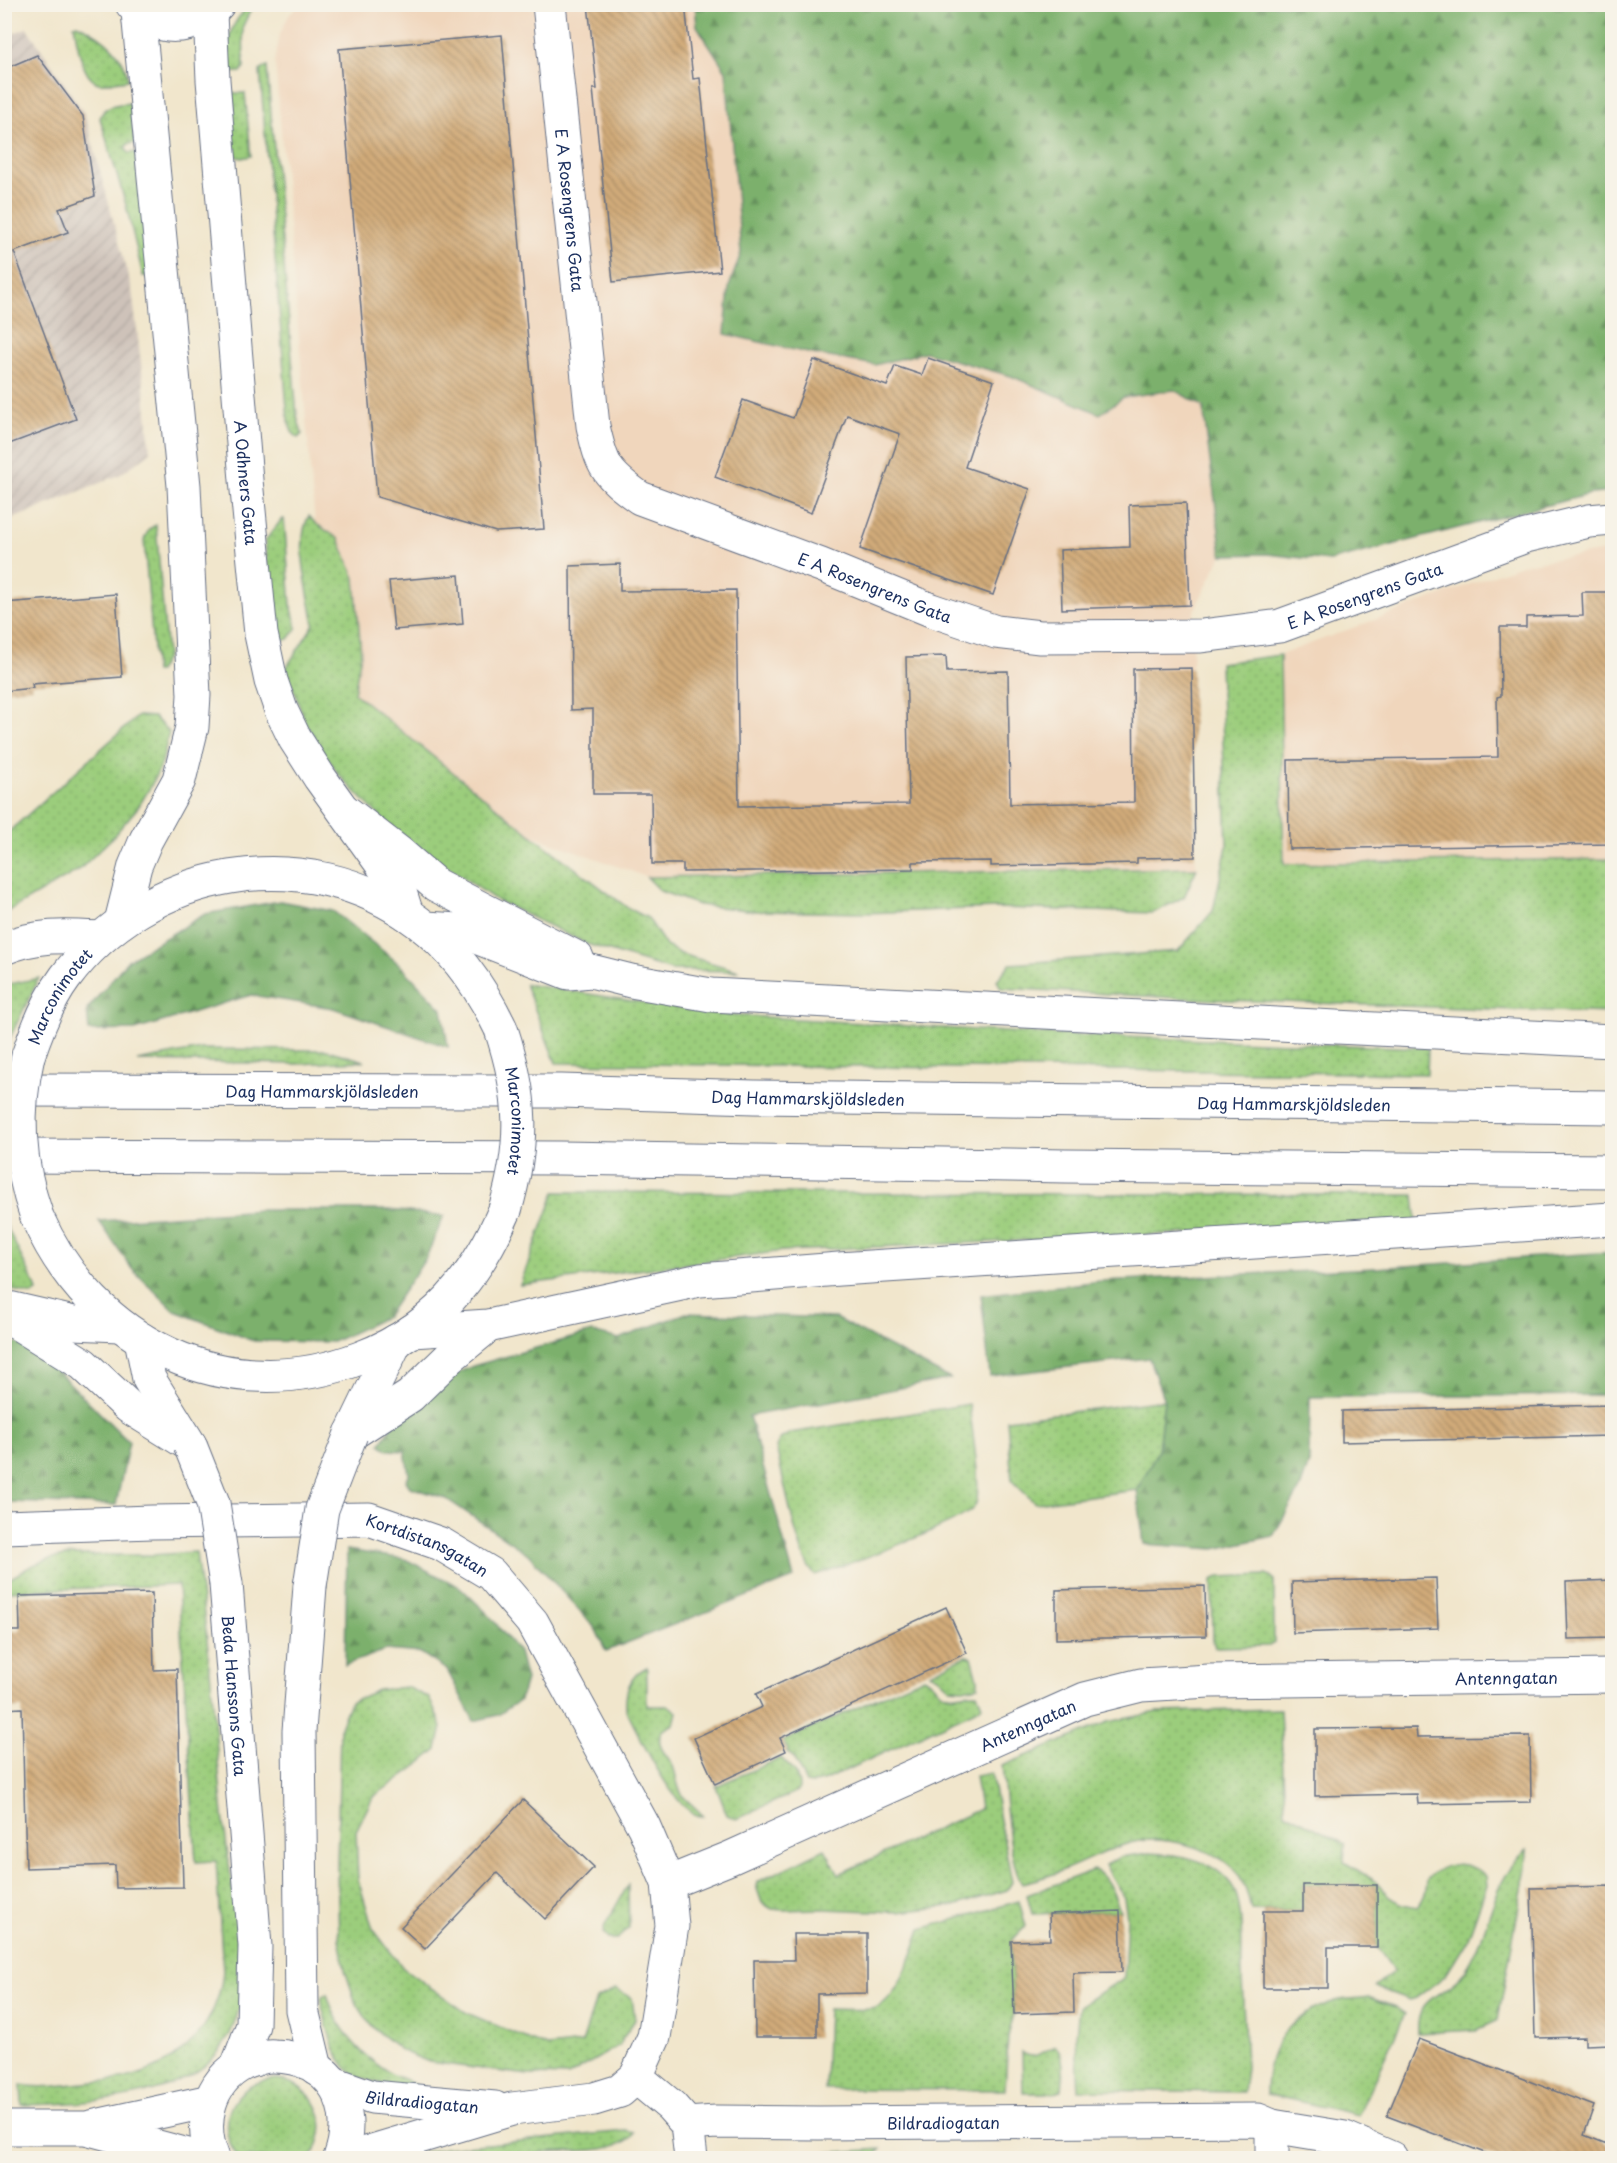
<svg xmlns="http://www.w3.org/2000/svg" width="1617" height="2163" viewBox="0 0 1617 2163" font-family="'Playpen Sans',sans-serif">
<style>
.built{fill:#f0d6bc}
.industrial{fill:url(#industrial-furrows)}
.grass{fill:url(#grass-dots);stroke:#5b7e6d;stroke-width:1.5}
.forest{fill:url(#forest-firs);stroke:#4c7065;stroke-width:1.5}
.building{fill:url(#building-back-hatch)}
.lines{fill:none;stroke-linecap:round;stroke-linejoin:round}
.minor-casing{stroke:#666f84;stroke-width:35}
.major-casing{stroke:#666f84;stroke-width:35}
.minor{stroke:#fff;stroke-width:33}
.major{stroke:#fff;stroke-width:33}
.minor-bridge-casing{stroke:#666f84;stroke-width:35;stroke-linecap:butt}
.minor-bridge{stroke:#fff;stroke-width:33}
.labels{text-anchor:middle;dominant-baseline:central;stroke-width:5;stroke-linejoin:round;paint-order:stroke}
.street-label{font-size:16px;fill:#1b2f5e;stroke:#f7f3e8}
</style>
<defs>
<pattern id="industrial-furrows" width="10" height="10" patternUnits="userSpaceOnUse" patternTransform="scale(1.5)"><rect width="10" height="10" fill="#cec2b9"/><path d="M-1 1l2-2M0 10L10 0M9 11l2-2" fill="none" stroke="#b0a7a1"/></pattern>
<pattern id="grass-dots" width="8" height="8" patternUnits="userSpaceOnUse" patternTransform="scale(1.5)"><rect width="8" height="8" fill="#9bcd7c"/><path d="M2 2h.1M6 6h.1" fill="none" stroke="#85b06e" stroke-width="1.8" stroke-linecap="round"/></pattern>
<pattern id="forest-firs" width="22" height="20" patternUnits="userSpaceOnUse" patternTransform="scale(1.5)"><rect width="22" height="20" fill="#7cb06c"/><path d="M5 1l3.5 6h-7zM16 11l3.5 6h-7z" fill="#65905c"/></pattern>
<pattern id="building-back-hatch" width="6" height="6" patternUnits="userSpaceOnUse" patternTransform="scale(1.5)"><rect width="6" height="6" fill="#d1ab79"/><path d="M-1 5l2 2M0 0l6 6M5-1l2 2" fill="none" stroke="#a98c66"/></pattern>
</defs>
<rect width="100%" height="100%" fill="#f7f3e8"/>
<filter id="ink" filterUnits="userSpaceOnUse"><feTurbulence type="fractalNoise" baseFrequency=".0167" numOctaves="2"/><feDisplacementMap in="SourceGraphic" scale="12" xChannelSelector="R" yChannelSelector="G"/><feConvolveMatrix kernelMatrix="1 2 1 2 8 2 1 2 1" color-interpolation-filters="sRGB"/></filter>
<filter id="wash" filterUnits="userSpaceOnUse"><feTurbulence type="fractalNoise" baseFrequency=".008" numOctaves="4" result="noise"/><feDisplacementMap in="SourceGraphic" scale="24" xChannelSelector="R" yChannelSelector="G"/><feGaussianBlur stdDeviation="1.35" result="paint"/><feColorMatrix in="noise" values="0 0 0 0 0 0 0 0 0 0 0 0 0 0 0 0 0 1.4 0 .05"/><feComposite in="paint" operator="in"/></filter>
<g filter="url(#wash)">
<rect width="100%" height="100%" fill="#f1e6cc"/>
<g class="built">
<path d="M303,4L695,5L697,26L726,71L741,253L729,287L725,334L812,354L875,365L925,352L1011,376L1100,414L1124,397L1174,390L1203,406L1222,555L1194,611L1192,668L1195,857L1197,868L647,877L531,835L354,693L361,654L339,539L315,523L275,62L280,34L290,13Z"/>
<path d="M1612,550V859L1285,864L1280,655L1524,564Z"/>
</g>
<path class="industrial" d="M27,28L85,115L132,290L147,412L150,453L119,475L5,522L4,37Z"/>
<g class="grass">
<path d="M251,5H253L243,26L244,67L241,72L224,73C225,47 229,21 251,5Z"/>
<path d="M77,24C101,35 125,52 128,80C119,81 108,84 99,83C81,79 77,40 74,25Z"/>
<path d="M267,67L297,416L302,434L298,438L292,432L288,421L260,71L263,68Z"/>
<path d="M245,93L251,156L242,158L233,156L223,94Z"/>
<path d="M130,103L135,143L128,144L125,148L129,153L136,152L150,276H143L126,205L100,118C106,103 117,105 130,103Z"/>
<path d="M309,516L315,523L339,539L355,578L361,654L354,693L531,835L628,908L648,918L666,946L681,954L739,971L671,970L587,944L496,900L388,825L339,775L306,724L286,668L314,624C309,596 294,541 309,516Z"/>
<path d="M282,519H284L285,530L291,605L297,628L289,639L276,642L265,541Z"/>
<path d="M156,525L167,656L158,672H155L144,540L149,529Z"/>
<path d="M1280,655L1284,864L1612,859V1013L1196,999L1001,988L997,980L1010,964L1178,951L1213,911L1227,846L1220,663Z"/>
<path d="M138,716L154,717L169,732L162,763L151,786L139,806L112,838L79,870L5,913V835Z"/>
<path d="M1197,868L1184,897L1153,913L996,908L865,913L756,911L699,905L660,891L647,877Z"/>
<path d="M39,978L5,1048V985Z"/>
<path d="M525,984L716,1014L1040,1034L1428,1048L1427,1074L556,1063Z"/>
<path d="M201,1049L327,1050L365,1061L297,1064L137,1061Z"/>
<path d="M555,1192L1414,1195L1417,1223L784,1251L520,1285Z"/>
<path d="M4,1221L35,1285L37,1292L32,1295L5,1288Z"/>
<path d="M1164,1400L1158,1451L1137,1490L1035,1503L1012,1481L1007,1420Z"/>
<path d="M969,1404C971,1424 983,1492 975,1506C967,1522 838,1568 815,1575C798,1562 782,1471 776,1447L779,1440L790,1433Z"/>
<path d="M196,1552C200,1588 206,1624 209,1660C215,1717 218,1775 225,1832C229,1865 234,1898 238,1931C240,1946 244,1962 243,1976C242,2007 234,2037 212,2059C172,2101 76,2104 22,2105L21,2085C43,2089 62,2085 84,2083C99,2081 116,2081 130,2077C182,2063 218,2025 223,1971L216,1861L196,1862L178,1585L5,1591L4,1582L31,1566L49,1559L71,1555H151Z"/>
<path d="M1266,1575L1273,1578L1274,1580V1643L1269,1646L1215,1647L1213,1641L1212,1580L1219,1577Z"/>
<path d="M966,1656L972,1657L978,1679V1686L963,1689L950,1688L938,1677L930,1673Z"/>
<path d="M647,1667V1706H669L677,1712L674,1724L661,1731C655,1750 669,1754 674,1769C677,1778 677,1788 683,1796C689,1803 697,1808 703,1816C676,1818 638,1732 626,1710C625,1691 629,1676 647,1667Z"/>
<path d="M924,1677C932,1681 937,1689 943,1693C952,1699 967,1691 977,1693L982,1705L978,1709L825,1780L813,1784L806,1783L793,1757L787,1752L788,1750L783,1741Z"/>
<path d="M407,1687L429,1698L442,1727L437,1749L413,1769L373,1797L356,1831L358,1879L373,1929L403,1968L467,2013L547,2047L582,2043L596,1999L616,1989L632,1998L635,2020L618,2046L568,2076L528,2075L429,2062L402,2051L371,2026L355,2001L345,1970L339,1939L337,1868L340,1727L350,1702L378,1690Z"/>
<path d="M1280,1709L1285,1812L1345,1844L1344,1862L1377,1882L1389,1897L1403,1904L1417,1907C1425,1899 1427,1890 1427,1879C1444,1861 1467,1859 1486,1876L1487,1885L1467,1941L1446,1975L1416,1998L1410,2000L1377,1988L1375,1986L1394,1971L1377,1947V1885H1303V1911L1251,1910C1249,1898 1244,1882 1236,1872C1216,1848 1164,1835 1134,1842C1108,1848 1085,1862 1061,1871C1050,1876 1038,1879 1026,1882L1022,1883C1009,1867 1005,1790 1002,1766L1108,1722L1158,1712Z"/>
<path d="M781,1758C789,1767 803,1778 798,1791L736,1819L727,1815L716,1786Z"/>
<path d="M991,1773L1012,1882L1007,1890L957,1905L899,1912L822,1909L783,1910L772,1909L762,1903L756,1886L757,1882L825,1849L839,1874L980,1809L975,1776Z"/>
<path d="M1527,1850L1526,1868L1498,2020L1476,2030L1418,2033C1415,1993 1447,1997 1465,1971C1491,1934 1490,1879 1527,1850Z"/>
<path d="M1148,1853C1178,1854 1211,1858 1231,1884C1245,1903 1241,1952 1242,1975C1243,2006 1245,2037 1246,2068L1243,2092L1079,2090L1076,2036L1079,2006L1124,1978L1127,1917L1124,1898L1105,1865L1120,1857Z"/>
<path d="M1094,1870C1109,1876 1115,1898 1120,1911L1032,1914L1027,1895Z"/>
<path d="M628,1885L629,1928L617,1939H608L603,1933L605,1925Z"/>
<path d="M1019,1901L1026,1926L1011,1941L1014,2014L1008,2036L1005,2090L825,2089L828,2009C837,2009 867,2011 875,2008C899,1999 913,1952 921,1929Z"/>
<path d="M327,1994C337,2028 358,2053 388,2072C397,2078 409,2079 417,2087L416,2091C398,2086 378,2084 361,2078C334,2068 327,2026 321,2002L322,1996Z"/>
<path d="M1368,1997L1395,2007L1405,2014L1358,2115L1266,2094C1266,2045 1289,2015 1336,2001C1346,1998 1358,1999 1368,1997Z"/>
<path d="M1055,2046C1066,2054 1063,2079 1062,2091L1055,2093H1023L1022,2052C1033,2062 1043,2051 1055,2046Z"/>
<path d="M278,2079C318,2087 335,2125 310,2158H239C210,2124 235,2079 278,2079Z"/>
<path d="M626,2131L634,2133L632,2137C609,2155 573,2149 545,2152C538,2153 530,2156 523,2158H396L445,2148Z"/>
<path d="M881,2149L873,2158H762L763,2157Z"/>
<path d="M23,2156H124L142,2158H23Z"/>
</g>
<g class="forest">
<path d="M695,5H1612V492L1591,494L1330,561L1267,554L1222,555L1203,406L1174,390L1124,397L1100,414L1011,376L925,352L875,365L812,354L725,334L729,287L741,253L726,71L697,26Z"/>
<path d="M280,901L333,911L398,963L442,1009L448,1047L333,1008L251,995L135,1030L89,1031L87,1010L128,960L205,914Z"/>
<path d="M262,1210H389L444,1216L426,1258L386,1317L333,1342L254,1341L175,1311L132,1269L99,1221Z"/>
<path d="M1612,1252V1395L1310,1397L1309,1463L1300,1489L1273,1536L1215,1549L1144,1544L1137,1490L1158,1451L1164,1401L1149,1358L990,1376L981,1295L1101,1281L1375,1268Z"/>
<path d="M686,1313L835,1318L950,1379L749,1416L794,1578L606,1651L595,1628L528,1554L445,1498L410,1487L406,1481L409,1475L405,1451L388,1450L380,1444L398,1417L423,1388L473,1366L592,1332L619,1339Z"/>
<path d="M5,1340L34,1348L129,1442L116,1505L5,1502Z"/>
<path d="M347,1550L405,1559L460,1587L489,1615L519,1652L526,1680L520,1700L498,1715L474,1721L447,1670L421,1653L386,1650L345,1665Z"/>
</g>
<g id="blocks">
<g class="building">
<path d="M588,4H685L693,79L700,78L720,271L613,282L593,89H597Z"/>
<path d="M502,35L544,529L496,532L377,497L339,49Z"/>
<path d="M37,55L83,116L95,196L59,209L68,232L14,252L76,419L4,446V69Z"/>
<path d="M928,358L994,381L965,467L1030,489L993,595L860,549L900,434L847,415L811,513L715,477L743,400L793,418L814,360L887,386L895,366L922,375Z"/>
<path d="M1186,503L1190,605L1062,609L1060,550L1130,547L1129,505Z"/>
<path d="M620,564V591L736,590L739,806L909,804L906,657L946,656L947,672L1008,671L1010,804L1134,802L1133,669L1192,668L1195,857L1137,858V863L991,866V861L913,862V869L683,872V864H652L651,794H593V709L571,710L570,566Z"/>
<path d="M459,575L463,624L394,630L389,581Z"/>
<path d="M1582,592H1612V844L1289,849L1288,760L1498,757L1497,697L1501,696L1500,627H1526V617L1583,616Z"/>
<path d="M116,594L122,677L32,684L33,688L4,691V603Z"/>
<path d="M1612,1405V1436L1342,1442V1411Z"/>
<path d="M1436,1578L1438,1628L1293,1633L1292,1582Z"/>
<path d="M1612,1580V1638L1568,1639L1566,1582Z"/>
<path d="M1205,1586L1206,1636L1056,1639V1590Z"/>
<path d="M152,1593L154,1670L177,1669L183,1887L116,1888L115,1865L26,1868L22,1708L4,1709V1631H20L19,1596Z"/>
<path d="M946,1607L967,1653L780,1738L786,1751L715,1784L694,1738L762,1707L756,1694Z"/>
<path d="M1416,1728L1417,1737L1530,1736L1531,1802L1418,1804L1417,1794L1315,1796V1729Z"/>
<path d="M523,1800L594,1867L545,1919L497,1873L425,1949L401,1927Z"/>
<path d="M1303,1885H1377V1947H1328V1988H1263V1911H1303Z"/>
<path d="M1612,1886V2044L1585,2045V2037L1535,2038L1531,1888Z"/>
<path d="M1120,1911L1122,1972L1073,1973L1074,2012L1014,2014L1011,1941L1050,1940L1049,1914Z"/>
<path d="M793,1934H867V1993L817,1994V2037H755L754,1960H794Z"/>
<path d="M1419,2039L1594,2106L1584,2135L1612,2146V2158H1498L1387,2116Z"/>
</g>
</g>
</g>
<g filter="url(#ink)">
<use href="#blocks" fill-opacity="0" stroke="#666f84" stroke-width="1.5"/>
<g class="lines">
<defs>
<g id="minor">
<path d="M132,4C155,33 194,32 218,4"/>
<path id="s1" d="M549,4L593,426C602,467 606,474 640,498L821,565L931,610L996,632L1040,637L1201,636L1280,626L1526,536L1589,521L1612,519"/>
<path id="s2" d="M210,13L213,80L246,480L261,634L271,681L281,710L295,739L320,778L386,870L399,889L407,914"/>
<path d="M121,922L135,866L146,840L179,780L192,727L194,695L184,486L138,12"/>
<path id="s3" d="M28,1056C37,1029 48,1001 65,978C147,867 306,838 418,922C455,950 481,987 501,1029"/>
<path d="M37,1217C93,1344 227,1409 360,1358C398,1344 434,1319 459,1288C479,1264 493,1238 505,1210"/>
<path d="M141,1339L149,1379L190,1445"/>
<path d="M351,1434L396,1341"/>
<path id="s4" d="M4,1527L152,1522L369,1519L441,1544L491,1574L532,1622L644,1827L668,1883L672,1926L654,2037L636,2077L620,2091L594,2099L512,2109L349,2158"/>
<path id="s5" d="M226,1584L255,1946L253,2025L237,2067"/>
<path d="M310,1586L299,1731L302,2010L316,2068"/>
<path id="s6" d="M668,1883L730,1858L1085,1699L1141,1685L1209,1681L1612,1676"/>
<path id="s7" d="M636,2077L671,2106L687,2124L716,2122L819,2123L1258,2120L1272,2126L1345,2138L1391,2158"/>
<path id="s8" d="M333,2083L372,2097L495,2108"/>
<path d="M687,2124L691,2158"/>
<path d="M4,2128H86L210,2101"/>
<path d="M90,2129L199,2158"/>
<path d="M213,2158C199,2124 208,2082 243,2064C253,2060 263,2055 274,2056C332,2057 359,2106 340,2158"/>
<path d="M1272,2158V2126"/>
</g>
<g id="major">
<path d="M345,811L398,852L436,885L577,958"/>
<path d="M426,928L458,930L568,973L591,971L631,981L711,995L1612,1041"/>
<path d="M4,948C39,934 65,936 101,938"/>
<path id="s9" d="M4,1090L561,1091L754,1097L1612,1107"/>
<path d="M4,1156L559,1158L1066,1166L1612,1171"/>
<path d="M9,1308L74,1323L119,1325"/>
<path d="M4,1315L83,1364L129,1407L190,1445"/>
<path d="M412,1331L488,1326L700,1280L839,1269L1612,1219"/>
<path d="M351,1434L410,1396L450,1357L488,1326"/>
</g>
</defs>
<use href="#minor" class="minor-casing"/>
<use href="#major" class="major-casing"/>
<use href="#minor" class="minor"/>
<use href="#major" class="major"/>
<defs>
<g id="minor-bridge">
<path id="s10" d="M501,1029C523,1096 525,1142 505,1210"/>
<path d="M28,1056C15,1112 18,1163 37,1217"/>
<path d="M190,1445L213,1503L226,1584"/>
<path d="M310,1586L322,1509L351,1434"/>
</g>
</defs>
<use href="#minor-bridge" class="minor-bridge-casing"/>
<use href="#minor-bridge" class="minor-bridge"/>
</g>
</g>
<g class="labels">
<g class="street-label">
<text stroke="none"><textPath href="#s1" startOffset="207">E A Rosengrens Gata</textPath></text>
<text stroke="none"><textPath href="#s2" startOffset="471">A Odhners Gata</textPath></text>
<text stroke="none"><textPath href="#s1" startOffset="765">E A Rosengrens Gata</textPath></text>
<text stroke="none"><textPath href="#s1" startOffset="1269">E A Rosengrens Gata</textPath></text>
<text stroke="none"><textPath href="#s3" startOffset="68">Marconimotet</textPath></text>
<text stroke="none"><textPath href="#s9" startOffset="318">Dag Hammarskjöldsleden</textPath></text>
<text stroke="none"><textPath href="#s9" startOffset="804">Dag Hammarskjöldsleden</textPath></text>
<text stroke="none"><textPath href="#s9" startOffset="1290">Dag Hammarskjöldsleden</textPath></text>
<text stroke="none"><textPath href="#s10" startOffset="94">Marconimotet</textPath></text>
<text stroke="none"><textPath href="#s4" startOffset="429">Kortdistansgatan</textPath></text>
<text stroke="none"><textPath href="#s6" startOffset="879">Antenngatan</textPath></text>
<text stroke="none"><textPath href="#s5" startOffset="112">Beda Hanssons Gata</textPath></text>
<text stroke="none"><textPath href="#s6" startOffset="393">Antenngatan</textPath></text>
<text stroke="none"><textPath href="#s8" startOffset="92">Bildradiogatan</textPath></text>
<text stroke="none"><textPath href="#s7" startOffset="326">Bildradiogatan</textPath></text>
</g>
</g>
<rect width="1617" height="2163" fill="none" stroke="#f7f3e8" stroke-width="24"/>
</svg>
